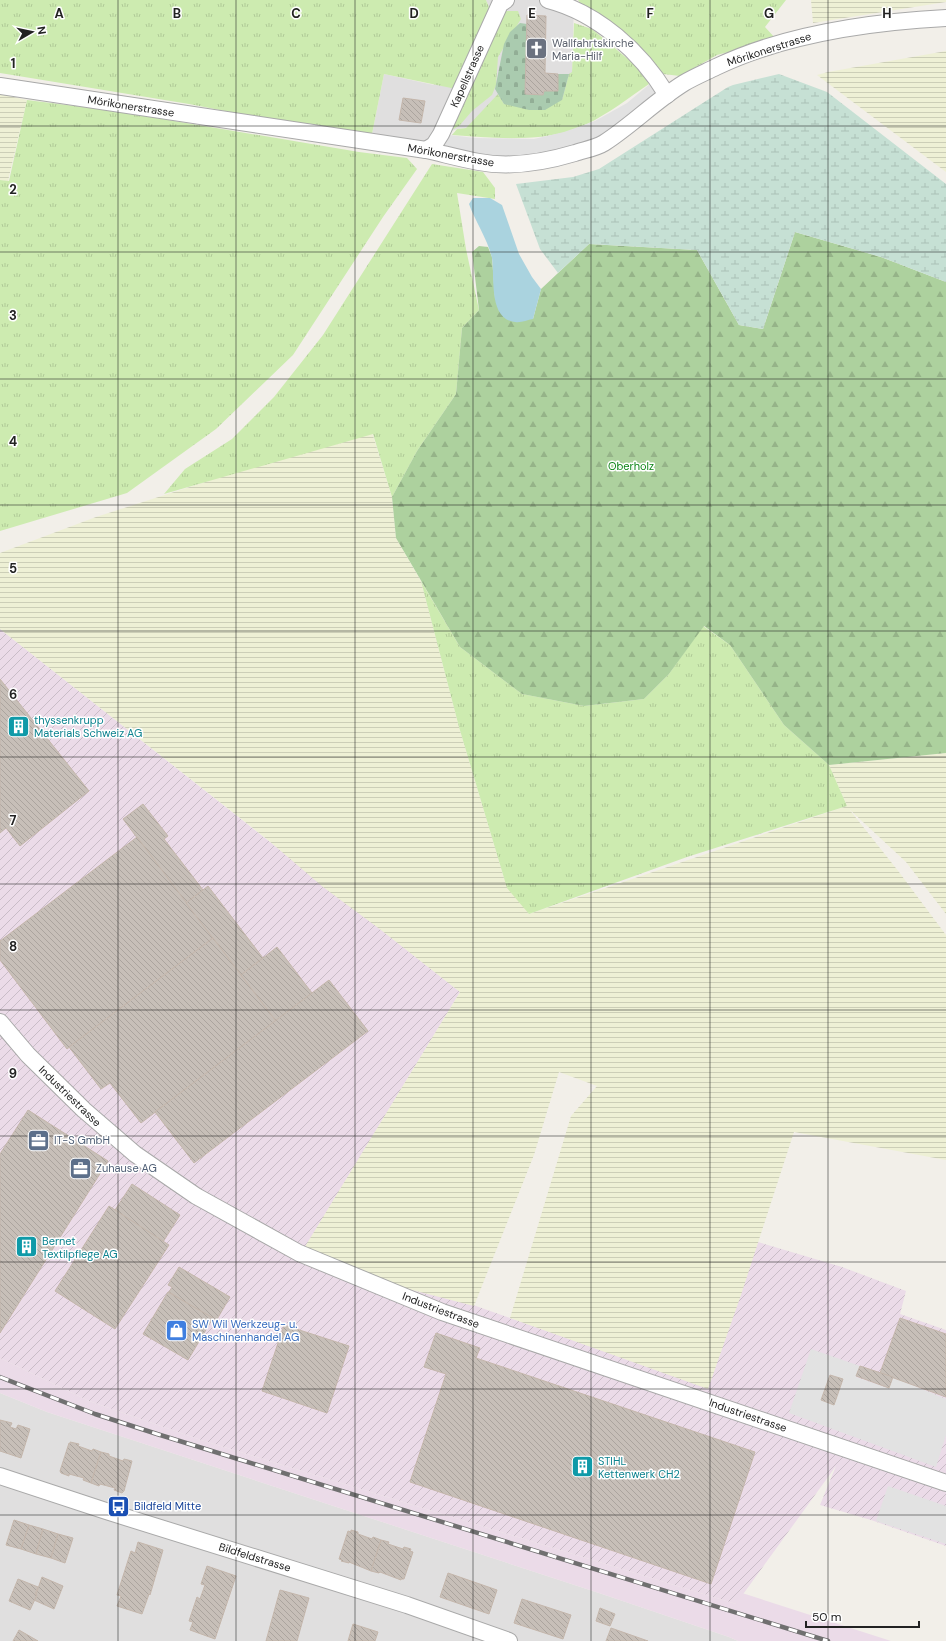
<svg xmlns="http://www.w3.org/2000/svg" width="946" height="1641" viewBox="0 0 946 1641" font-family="'DM Sans',sans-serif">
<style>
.residential{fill:#e0dfdf}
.industrial{fill:url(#industrial-furrows)}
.railway{fill:#ebdbe8}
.farmland{fill:url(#farmland-rules)}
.grass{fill:url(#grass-tufts)}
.forest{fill:url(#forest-firs)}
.wetland{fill:url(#wetland-marsh)}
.cemetery{fill:url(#cemetery-stones)}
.parking{fill:#e2e2e2}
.water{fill:#aad3df}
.building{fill:url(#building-back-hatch);stroke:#c4b6ab}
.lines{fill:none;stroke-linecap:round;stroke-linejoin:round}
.minor-casing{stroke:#a9a9a9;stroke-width:18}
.minor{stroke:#fff;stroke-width:16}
.rail-casing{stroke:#707070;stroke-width:4.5}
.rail{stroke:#fff;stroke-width:3;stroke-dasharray:9;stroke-linecap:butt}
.grid{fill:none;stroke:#222;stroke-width:1;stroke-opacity:0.55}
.labels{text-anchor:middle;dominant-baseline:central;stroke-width:3;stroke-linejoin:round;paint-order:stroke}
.worship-label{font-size:11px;fill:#5b616d;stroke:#fff;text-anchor:start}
.street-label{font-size:11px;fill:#222;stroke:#fff}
.park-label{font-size:11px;fill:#0c8416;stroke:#fff}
.culture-label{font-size:11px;fill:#0d838f;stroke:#fff;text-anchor:start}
.service-label{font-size:11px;fill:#4e5e75;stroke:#fff;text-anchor:start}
.shop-label{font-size:11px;fill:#366cbe;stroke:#fff;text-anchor:start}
.transit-label{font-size:11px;fill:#164399;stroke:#fff;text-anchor:start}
.grid-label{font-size:13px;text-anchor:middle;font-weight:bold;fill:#222;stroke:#fff;stroke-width:3;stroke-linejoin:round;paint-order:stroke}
</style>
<defs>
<pattern id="industrial-furrows" width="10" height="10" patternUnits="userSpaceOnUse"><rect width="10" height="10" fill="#ebdbe8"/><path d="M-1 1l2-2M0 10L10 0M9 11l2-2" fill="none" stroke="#c9bcc7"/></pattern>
<pattern id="farmland-rules" width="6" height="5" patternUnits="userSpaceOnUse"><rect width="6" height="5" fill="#eef0d5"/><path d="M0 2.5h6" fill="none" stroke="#ccceb7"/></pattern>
<pattern id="grass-tufts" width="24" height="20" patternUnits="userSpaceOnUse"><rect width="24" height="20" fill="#cdebb0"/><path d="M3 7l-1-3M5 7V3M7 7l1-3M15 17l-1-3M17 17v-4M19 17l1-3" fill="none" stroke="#b0c997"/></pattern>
<pattern id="forest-firs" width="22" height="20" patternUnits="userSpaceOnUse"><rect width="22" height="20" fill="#add19e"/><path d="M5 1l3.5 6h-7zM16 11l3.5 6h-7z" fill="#95b388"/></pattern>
<pattern id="wetland-marsh" width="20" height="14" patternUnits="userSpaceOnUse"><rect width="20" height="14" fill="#c6e0d4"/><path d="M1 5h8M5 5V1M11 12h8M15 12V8" fill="none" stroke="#aac0b6"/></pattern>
<pattern id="cemetery-stones" width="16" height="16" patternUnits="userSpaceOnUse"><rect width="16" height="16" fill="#aacbaf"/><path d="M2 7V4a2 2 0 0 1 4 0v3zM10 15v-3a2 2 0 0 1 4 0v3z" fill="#92ae96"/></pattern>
<pattern id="building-back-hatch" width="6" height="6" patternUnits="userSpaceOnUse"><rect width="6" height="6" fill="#c7bfb8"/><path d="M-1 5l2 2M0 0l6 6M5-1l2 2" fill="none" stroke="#aba49e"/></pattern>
</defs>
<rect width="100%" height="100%" fill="#f2efe9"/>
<g class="residential">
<path d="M486,0H574L571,114L457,129L417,144L371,139L384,74L434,85L469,58L489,7Z"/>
<path d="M0,1393L47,1412L602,1594L729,1637L738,1641H0Z"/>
</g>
<path class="industrial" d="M0,629L460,992L306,1246L708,1388L758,1242L842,1267L906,1291L900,1314L946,1330V1546L871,1520L820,1505L836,1466L736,1604L201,1440L89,1401L0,1358Z"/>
<path class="railway" d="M0,1358L89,1401L201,1440L736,1604L739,1592L891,1641H738L729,1637L602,1594L47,1412L0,1393Z"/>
<g class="farmland">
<path d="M811,0H946V2L813,23Z"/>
<path d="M946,51V172L817,75L828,72Z"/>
<path d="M0,94L27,100L8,181L0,180Z"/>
<path d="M371,429L392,497L396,538L421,581L459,727L504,878L529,914L847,806L829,765L946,753V914L906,862L849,809L899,872L946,935V1160L794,1132L741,1295L708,1389L510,1318L571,1116L597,1086L559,1072L534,1155L474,1306L300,1261L306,1245L460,992L381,930L323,887L268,840L0,629V553L96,517Z"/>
</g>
<g class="grass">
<path d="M0,0H486L489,7L456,89L384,74L371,139L189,104L0,73Z"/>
<path d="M578,0H786L765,27L776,39L717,55L680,76L663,74L654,67L586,12Z"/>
<path d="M505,11H518L521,19L498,57L496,85L492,95L472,111L460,125L449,132Z"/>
<path d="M574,23L592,29L641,70L649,84C630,97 608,114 587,124C546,144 496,138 452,135L457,129L466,128L498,94L504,104L562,100L569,74L572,72Z"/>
<path d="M27,100L115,111L359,152L407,158L417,169L383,217L293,355L216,429L127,493L0,531V180L9,181Z"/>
<path d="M432,164L483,172L495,188V199L457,193L466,249L479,310L462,328L456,394L417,451L392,497L373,434L164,494L185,469L232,439L274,397L323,335Z"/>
<path d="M421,581L460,647L522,694L584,706L644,699L669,674L703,626L730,645L784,725L829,765L847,806L687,857L529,914L507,888L459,727Z"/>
</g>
<path class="forest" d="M795,232L881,257L946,282V753L829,765L784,725L730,645L704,626L669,674L644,699L584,706L522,694L460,647L396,538L392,497L417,451L456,394L462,328L479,310L472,252L479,246L488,247L492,257L495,298L533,319L541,289L589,244L697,250L739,325L763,329Z"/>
<path class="wetland" d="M779,74L827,92L946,184V282L881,257L795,232L763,329L739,325L697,250L589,244L558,273L540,249L516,184L573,177L599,169L728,87L733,85Z"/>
<path class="cemetery" d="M520,23L527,24L525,94L543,95L544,91H558V74H569L562,100L545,110H529L504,104L495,89L504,44L510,32Z"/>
<g class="parking">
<path d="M657,78L667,95L603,144L497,164L434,145L441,134L475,138L534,139L564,132L595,121L627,103Z"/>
<path d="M811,1349L860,1366L856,1377L888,1388L893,1377L946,1399V1435L936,1467L789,1413Z"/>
<path d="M888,1486L946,1506V1544L876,1521Z"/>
</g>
<path class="water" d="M473,198H490L502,205L519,254L532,277L541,289L533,319C527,320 521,323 515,322C488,319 495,277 492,258C488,240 475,221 469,204Z"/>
<g class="building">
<path d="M527,15L546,16L545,73L558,74V91H544L543,95L525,94Z"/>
<path d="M403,98L425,101L421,123L399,120Z"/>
<path d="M0,679L89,791L20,846L6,828L0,833Z"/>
<path d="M143,804L168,836L164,839L203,890L186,903L123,819Z"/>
<path d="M137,837L213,938L67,1049L0,960V941Z"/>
<path d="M208,886L263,958L241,975L186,903Z"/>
<path d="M213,938L276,1021L141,1123L110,1083L101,1089L69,1047Z"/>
<path d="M277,947L312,993L276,1021L241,975Z"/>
<path d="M329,980L368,1031L194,1163L155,1112Z"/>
<path d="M28,1110L108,1161L0,1333V1154Z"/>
<path d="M132,1184L180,1215L163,1242L115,1210Z"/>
<path d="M109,1206L169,1245L115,1329L55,1291Z"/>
<path d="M179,1267L230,1297L216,1321L169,1292L172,1287L168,1285Z"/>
<path d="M168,1292L213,1318L188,1360L143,1334Z"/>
<path d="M900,1318L946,1334V1397L880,1373Z"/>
<path d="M284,1325L349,1346L327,1413L262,1391Z"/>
<path d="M436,1333L480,1348L476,1358L755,1452L711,1584L410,1482L446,1374L424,1367Z"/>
<path d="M860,1366L893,1377L889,1388L856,1376Z"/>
<path d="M830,1375L843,1379L834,1405L821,1400Z"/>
<path d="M0,1420L12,1423L10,1427L16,1429L18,1425L30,1429L21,1458L0,1451Z"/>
<path d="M70,1442L79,1444L78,1446L92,1451L93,1449L101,1452L91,1483L83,1480L84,1478L69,1474V1476L61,1473L60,1471L69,1443L70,1444Z"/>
<path d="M101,1452L109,1454V1456L123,1461L124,1459L132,1461L124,1491L122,1493L114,1490L115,1488L100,1484L99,1486L91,1483Z"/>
<path d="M14,1520L29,1525L21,1549L6,1545Z"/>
<path d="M29,1525L43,1529L36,1554L21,1549Z"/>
<path d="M43,1529L58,1534L51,1558L36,1554Z"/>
<path d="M351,1530L358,1532V1534L372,1539L373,1537L381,1540L371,1571L349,1562V1563L341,1561L342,1560L339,1559L348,1531L351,1532Z"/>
<path d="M58,1534L73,1538L65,1563L51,1558Z"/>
<path d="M381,1540L389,1542L388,1544L403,1549L404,1547L411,1549L410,1551L413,1552L404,1579H401V1580L380,1572L379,1573L371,1571Z"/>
<path d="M138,1542L163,1550L150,1595L149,1594L142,1614L117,1606L121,1596L117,1595L131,1551L135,1553Z"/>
<path d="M207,1566L236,1576L215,1639L190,1630L193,1622L189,1621L197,1597L200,1599L205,1585L201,1584Z"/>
<path d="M448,1573L497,1590L489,1614L440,1597Z"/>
<path d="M42,1577L63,1586L54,1609L34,1600Z"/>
<path d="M18,1579L38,1587L35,1594L37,1595L30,1610L9,1601Z"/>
<path d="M280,1590L309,1598L297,1641H266Z"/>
<path d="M522,1599L571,1615L563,1639L514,1623Z"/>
<path d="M600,1608L615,1614L610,1626L596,1621Z"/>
<path d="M353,1624L378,1632L375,1641H348Z"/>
<path d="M611,1628L648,1641H606Z"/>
<path d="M19,1630L38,1641H13Z"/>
</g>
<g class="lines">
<defs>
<g id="minor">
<path d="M548,0C598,13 641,52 667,95"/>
<path d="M0,86L426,150C444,154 462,159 479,162C511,168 545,162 575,153C584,150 596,148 604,143C632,125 655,101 684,83C694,77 706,72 716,67C785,34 870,22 946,18"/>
<path d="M426,150L434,145L441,134L500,4L506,0"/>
<path d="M0,1022L28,1055L84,1110L135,1154L196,1196L299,1253L442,1312L946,1483"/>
<path d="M0,1476L106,1511L407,1605L509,1641"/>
</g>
</defs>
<use href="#minor" class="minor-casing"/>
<use href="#minor" class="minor"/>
<defs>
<path id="rail" d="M0,1377L95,1414L157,1434L828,1641"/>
</defs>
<use href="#rail" class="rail-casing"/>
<use href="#rail" class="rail"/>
</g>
<path class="grid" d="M118,0V1641M236,0V1641M355,0V1641M473,0V1641M591,0V1641M710,0V1641M828,0V1641M0,126H946M0,252H946M0,379H946M0,505H946M0,631H946M0,757H946M0,884H946M0,1010H946M0,1136H946M0,1262H946M0,1389H946M0,1515H946"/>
<defs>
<symbol id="church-square" viewBox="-11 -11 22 22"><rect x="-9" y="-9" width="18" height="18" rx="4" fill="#6b7280" stroke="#fff"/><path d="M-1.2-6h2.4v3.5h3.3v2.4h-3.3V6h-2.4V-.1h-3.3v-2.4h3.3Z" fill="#fff"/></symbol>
<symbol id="building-square" viewBox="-11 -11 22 22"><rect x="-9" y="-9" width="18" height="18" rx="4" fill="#0f9aa8" stroke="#fff"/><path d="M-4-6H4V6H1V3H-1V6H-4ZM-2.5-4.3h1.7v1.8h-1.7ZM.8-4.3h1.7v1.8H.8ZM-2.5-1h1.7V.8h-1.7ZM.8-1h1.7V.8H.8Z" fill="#fff"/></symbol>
<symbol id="office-square" viewBox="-11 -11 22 22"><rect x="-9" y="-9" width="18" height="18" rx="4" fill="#5c6f8a" stroke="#fff"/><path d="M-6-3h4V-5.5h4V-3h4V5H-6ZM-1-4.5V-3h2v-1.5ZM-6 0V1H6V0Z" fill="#fff"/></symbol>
<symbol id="shop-square" viewBox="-11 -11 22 22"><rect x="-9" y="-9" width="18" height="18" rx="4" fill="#3f7fe0" stroke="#fff"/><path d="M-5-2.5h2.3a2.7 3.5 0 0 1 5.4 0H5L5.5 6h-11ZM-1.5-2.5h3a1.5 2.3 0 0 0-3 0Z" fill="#fff"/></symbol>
<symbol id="bus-square" viewBox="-11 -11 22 22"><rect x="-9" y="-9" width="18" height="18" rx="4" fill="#1a4fb4" stroke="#fff"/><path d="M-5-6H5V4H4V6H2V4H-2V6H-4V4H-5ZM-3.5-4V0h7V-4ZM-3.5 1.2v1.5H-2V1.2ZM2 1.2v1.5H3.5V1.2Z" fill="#fff"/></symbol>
</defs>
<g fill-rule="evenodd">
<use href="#church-square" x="524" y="36" width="25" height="25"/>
<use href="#building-square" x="6" y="714" width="25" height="25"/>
<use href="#office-square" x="26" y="1128" width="25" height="25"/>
<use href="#office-square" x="68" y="1156" width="25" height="25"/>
<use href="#building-square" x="14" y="1234" width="25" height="25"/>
<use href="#shop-square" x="164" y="1318" width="25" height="25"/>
<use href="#building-square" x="570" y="1454" width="25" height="25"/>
<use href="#bus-square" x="106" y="1494" width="25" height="25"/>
</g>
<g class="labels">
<g class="worship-label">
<text x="552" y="43">Wallfahrtskirche<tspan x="552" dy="13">Maria-Hilf</tspan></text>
</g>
<g class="street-label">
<text transform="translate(769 49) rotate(-18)">Mörikonerstrasse</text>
<text transform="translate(467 76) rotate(-66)">Kapellstrasse</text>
<text transform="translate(131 106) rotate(9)">Mörikonerstrasse</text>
<text transform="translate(451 155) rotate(10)">Mörikonerstrasse</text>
<text transform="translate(70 1096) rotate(44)">Industriestrasse</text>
<text transform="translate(441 1310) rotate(21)">Industriestrasse</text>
<text transform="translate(748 1415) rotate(19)">Industriestrasse</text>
<text transform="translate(255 1557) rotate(17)">Bildfeldstrasse</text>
</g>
<g class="park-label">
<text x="631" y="466">Oberholz</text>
</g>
<g class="culture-label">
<text x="34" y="720">thyssenkrupp<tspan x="34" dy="13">Materials Schweiz AG</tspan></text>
<text x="42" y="1241">Bernet<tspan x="42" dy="13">Textilpflege AG</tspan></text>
<text x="598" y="1461">STIHL<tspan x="598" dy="13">Kettenwerk CH2</tspan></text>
</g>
<g class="service-label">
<text x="54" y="1140">IT-S GmbH</text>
<text x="96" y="1168">Zuhause AG</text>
</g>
<g class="shop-label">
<text x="192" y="1324">SW Wil Werkzeug- u.<tspan x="192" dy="13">Maschinenhandel AG</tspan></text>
</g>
<g class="transit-label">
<text x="134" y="1506">Bildfeld Mitte</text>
</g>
</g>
<g class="grid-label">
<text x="59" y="18">A</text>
<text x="177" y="18">B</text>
<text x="296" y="18">C</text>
<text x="414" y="18">D</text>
<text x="532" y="18">E</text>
<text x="650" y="18">F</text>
<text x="769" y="18">G</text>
<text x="887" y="18">H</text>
<text x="13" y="68">1</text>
<text x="13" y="194">2</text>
<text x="13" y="320">3</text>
<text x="13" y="446">4</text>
<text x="13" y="573">5</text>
<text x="13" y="699">6</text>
<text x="13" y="825">7</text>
<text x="13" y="951">8</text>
<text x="13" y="1078">9</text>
</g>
<g transform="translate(32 32) rotate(81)" stroke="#ffffff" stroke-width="3" paint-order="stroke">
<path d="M0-3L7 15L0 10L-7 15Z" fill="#222222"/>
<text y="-6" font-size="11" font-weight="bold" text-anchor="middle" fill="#222222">N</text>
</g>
<path d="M806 1621v6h113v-6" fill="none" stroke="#222222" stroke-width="2"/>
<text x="812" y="1621" font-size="12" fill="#222222" stroke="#ffffff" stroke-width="3" paint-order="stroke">50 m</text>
</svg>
